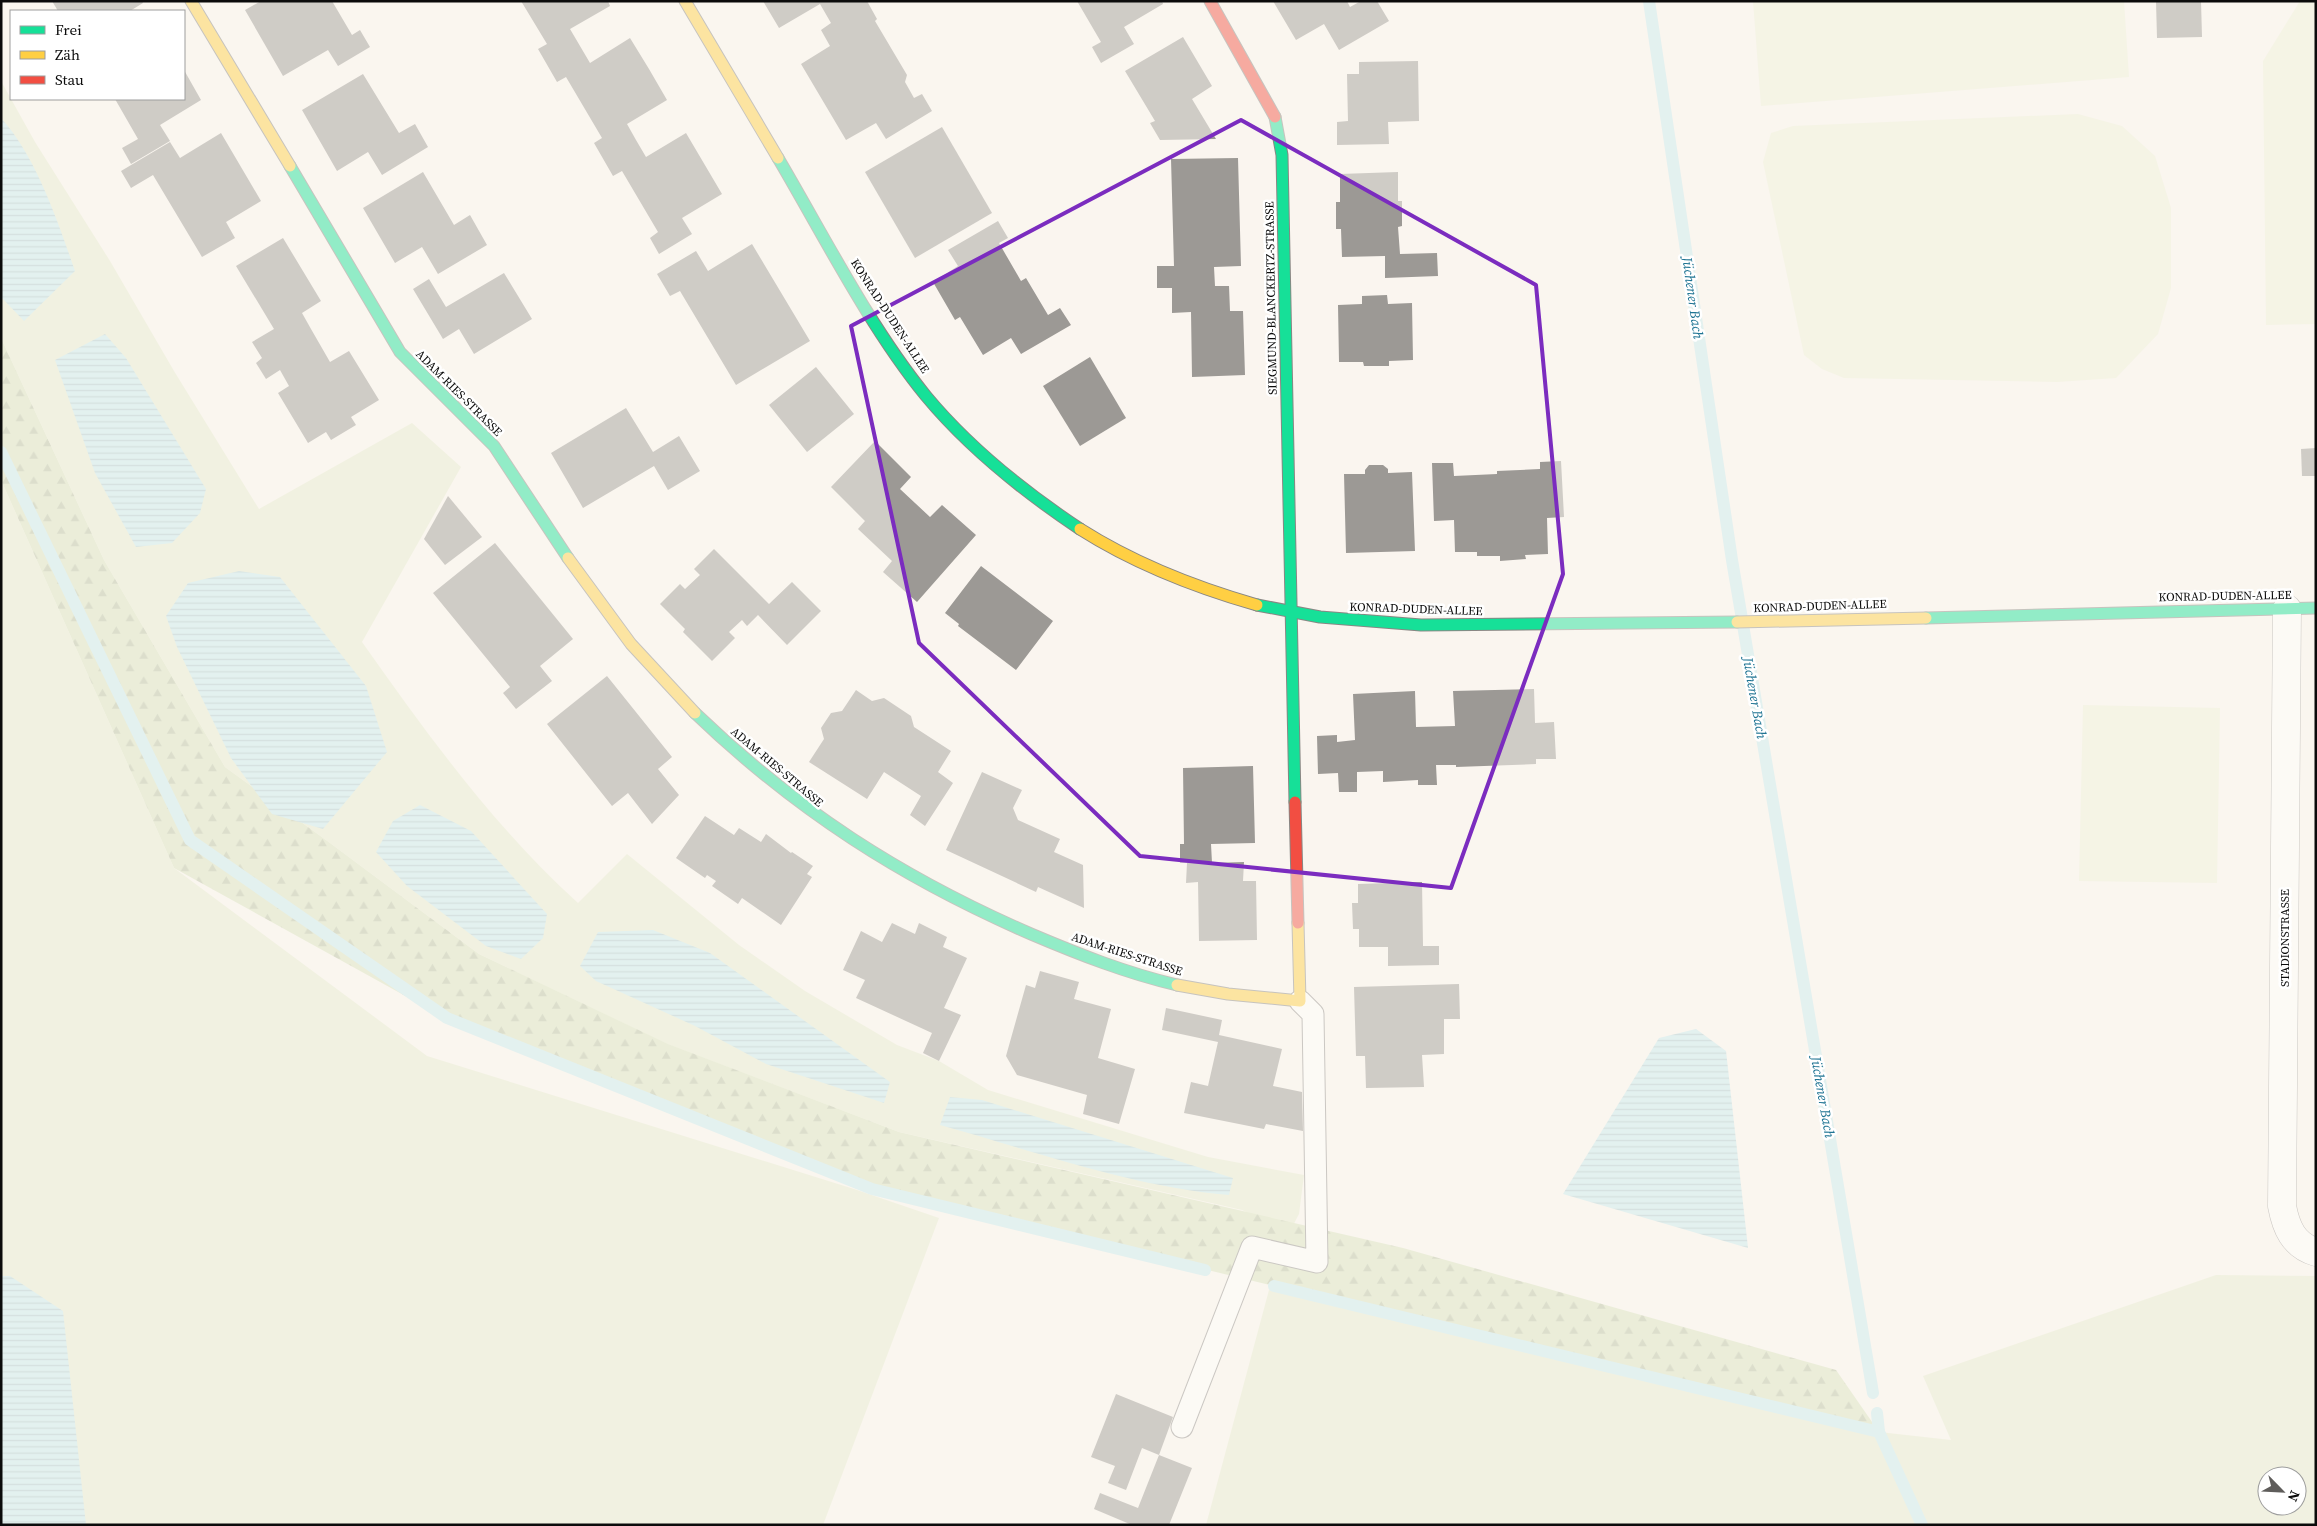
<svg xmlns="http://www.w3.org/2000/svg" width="2317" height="1526" viewBox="0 0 2317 1526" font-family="'Source Serif 4',serif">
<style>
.grass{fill:#e7ecd0;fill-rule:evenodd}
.forest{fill:url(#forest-firs)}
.pitch{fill:#eff1da}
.water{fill:url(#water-rules)}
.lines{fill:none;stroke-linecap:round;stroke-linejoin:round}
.stream{stroke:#c8eaf0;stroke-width:12}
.building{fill:#9c9995}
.lane-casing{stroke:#93908e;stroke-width:23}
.street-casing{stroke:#93908e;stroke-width:29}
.fast-casing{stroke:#898784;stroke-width:13}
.slow-casing{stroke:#898784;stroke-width:13}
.jam-casing{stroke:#898784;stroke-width:13}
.lane{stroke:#fefefd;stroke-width:21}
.street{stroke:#fefefd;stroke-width:28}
.fast{stroke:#16e098;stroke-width:11}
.slow{stroke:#ffcf43;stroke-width:11}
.jam{stroke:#f24e42;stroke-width:11}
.marked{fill:none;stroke:#7b2cbf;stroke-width:4;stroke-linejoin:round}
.labels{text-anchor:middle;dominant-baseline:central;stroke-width:5;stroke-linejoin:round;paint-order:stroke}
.street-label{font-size:12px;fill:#0b0b0b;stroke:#fff}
.water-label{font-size:14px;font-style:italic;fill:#1f7493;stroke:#fff}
</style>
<defs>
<pattern id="forest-firs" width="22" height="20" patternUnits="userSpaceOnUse" patternTransform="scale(1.25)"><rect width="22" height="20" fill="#d9e3bf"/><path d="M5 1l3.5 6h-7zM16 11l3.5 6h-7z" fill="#b9c1a3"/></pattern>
<pattern id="water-rules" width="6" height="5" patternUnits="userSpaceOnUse" patternTransform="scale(1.25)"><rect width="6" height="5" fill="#c8eaf0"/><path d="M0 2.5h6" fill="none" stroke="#aac7cc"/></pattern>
</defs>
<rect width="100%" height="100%" fill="#faf5ef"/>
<g class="grass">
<path d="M1,81L35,142L110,261L174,371L259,509L412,423L461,467L362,642C427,734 494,827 578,903L627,854L739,945L805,991L897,1045L939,1061L988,1090L1208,1157L1304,1175L1299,1214L1289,1233L1242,1210L899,1132L667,1044L479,954L326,840L225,767L104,560L1,338Z"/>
<path d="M1,480L174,868L427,1056L854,1189L939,1218L823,1525H1Z"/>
<path d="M2216,1275L2316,1276V1525H1206L1269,1290L1879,1432L1951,1440L1923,1376ZM2267,1476H2297V1506H2267Z"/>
</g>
<path class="forest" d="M1,338L104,560L225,767L326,840L479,954L668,1044L899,1132L1403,1248L1836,1370L1879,1432L872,1189L447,1019L174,868L1,480Z"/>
<g class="pitch">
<path d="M1753,1H2124L2129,77L1761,106Z"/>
<path d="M2300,1H2316V324L2266,325L2263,61Z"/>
<path d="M2078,114L2122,126L2155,156L2171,208V288L2158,334L2116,378L2057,382L1844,378L1822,369L1804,355L1763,162L1771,133L1793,126Z"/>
<path d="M2083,705L2220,708L2217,883L2079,881Z"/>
</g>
<g class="water">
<path d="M1,118C36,156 58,222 75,271L24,321L1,297Z"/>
<path d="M105,334L126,358L206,489L200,513L172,543L136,547L95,473L55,360Z"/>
<path d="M239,571L280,577L366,686L387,752L323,829L272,814L231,758L177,647L166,616L188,583Z"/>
<path d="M420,805L471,831L547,914L543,938L521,959L486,946L407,886L376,852L393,821Z"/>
<path d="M653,930L710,953L890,1082L884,1103L766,1064L695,1026L596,981L580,966L598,932Z"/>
<path d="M1696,1029L1726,1051L1748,1248L1563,1194L1659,1038Z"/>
<path d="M950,1097L982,1100L1233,1178L1229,1195C1133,1187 1034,1151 940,1125Z"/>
<path d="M1,1276H10L63,1311L86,1525H1Z"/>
</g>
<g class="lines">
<g class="stream">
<path d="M1649,1L1732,560L1873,1393"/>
<path d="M1,452L190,840L447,1018L872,1189L1205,1270"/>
<path d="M1274,1286L1879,1432"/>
<path d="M1877,1413L1879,1432L1922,1525"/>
</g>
</g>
<g class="building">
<path d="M52,1H142L143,3L130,11H58Z"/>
<path d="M261,1H332L352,35L360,30L370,47L338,66L328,50L283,76L245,10Z"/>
<path d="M521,1H608L610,6L570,29L590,63L630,38L649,69L667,100L627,124L636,140L646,157L686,133L722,194L682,218L692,234L659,254L650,238L658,232L622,171L613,176L594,143L602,138L566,77L557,82L538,49L547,44Z"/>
<path d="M763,1H867L877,19L875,21L907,75L905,82L914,98L922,94L932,111L886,139L876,123L846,140L801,64L830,46L821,30L831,23L820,4L779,28Z"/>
<path d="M1077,1H1162L1163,4L1124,27L1134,44L1101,63L1092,47L1101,42Z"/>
<path d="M1273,1H1347L1350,7L1361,1H1377L1389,21L1339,50L1324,24L1296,40Z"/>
<path d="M2156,1H2201L2202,37L2157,38Z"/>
<path d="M1183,37L1212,86L1192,99L1216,139L1160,140L1150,123L1155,121L1125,71Z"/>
<path d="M1418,61L1419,121L1388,122L1389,144L1337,145V122L1348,121L1347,74H1359V62Z"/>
<path d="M184,70L201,100L160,125L170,141L131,164L122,148L138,139L115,99H184Z"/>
<path d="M363,74L399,133L415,124L428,147L382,175L368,152L337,171L302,110Z"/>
<path d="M942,127L992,213L915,258L865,172Z"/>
<path d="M221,133L261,201L226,222L235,238L202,257L153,175L131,188L121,171L170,142L180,158Z"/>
<path d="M1238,158L1241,266L1214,267L1215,286H1229L1230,311H1243L1245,375L1192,377L1191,312L1172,313V288H1157V266H1174L1171,159Z"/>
<path d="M423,172L454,225L470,215L487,245L438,274L422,247L395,263L363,208Z"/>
<path d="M1398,172V201H1402V226L1398,227L1400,254L1437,253L1438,276L1385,278V256L1342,257L1341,229H1336V202H1340V174Z"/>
<path d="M998,221L1008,238L999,243L1021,281L1026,278L1048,315L1060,308L1071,325L1021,354L1011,338L983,355L960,317L955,320L933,282L958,266L948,250Z"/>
<path d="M283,238L321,301L302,313L311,329L330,362L349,351L379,400L351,417L356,425L331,440L326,432L308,443L278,393L289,386L280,370L266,379L256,363L262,358L252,342L274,329L236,266Z"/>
<path d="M752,244L810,341L736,385L680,291L670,296L657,274L696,251L708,271Z"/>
<path d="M504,273L532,319L474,354L459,329L443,339L413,289L429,279L446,307Z"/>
<path d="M1387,295L1388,304L1412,303L1413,360L1389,361V366H1364L1363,362H1339L1338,305L1362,304V296Z"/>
<path d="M1090,357L1126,418L1080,446L1043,386Z"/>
<path d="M816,367L854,414L807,452L769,405Z"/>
<path d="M626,408L653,452L679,436L700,471L668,490L654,466L583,508L551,453Z"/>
<path d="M875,441L911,477L900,489L930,517L942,505L976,535L917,602L883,572L892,561L858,529L865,521L831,487Z"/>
<path d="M2316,448V476H2302L2301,449Z"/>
<path d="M1561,461L1564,517L1547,518L1548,554L1525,555L1526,559L1500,561V556H1477V552H1455L1454,520L1434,521L1432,463H1453L1454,476L1497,474V471L1540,469V462Z"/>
<path d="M1369,465H1383L1388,469V473L1412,472L1415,551L1346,553L1344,474H1365V470Z"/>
<path d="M448,496L482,537L445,565L424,539Z"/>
<path d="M495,543L573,639L540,666L552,681L516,709L503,693L510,687L433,593Z"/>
<path d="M714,549L769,604L792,582L821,611L787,645L758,615L747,626L742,620L729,632L735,638L712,661L683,632L685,629L660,604L680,584L685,589L700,575L694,569Z"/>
<path d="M981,566L1053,621L1016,670L958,626L959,624L945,613Z"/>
<path d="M607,676L672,757L658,769L679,795L652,824L628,793L612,806L547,724Z"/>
<path d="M1534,689L1535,723L1554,722L1556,759H1536V764L1456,767V765H1436L1437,785H1418V780L1383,782V771L1357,772V792H1339L1338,773L1318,774L1317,736L1337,735V742L1355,740L1353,694L1415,691L1416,727L1455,726L1453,691Z"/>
<path d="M856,690L872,701L884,698L911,716L914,727L951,751L938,772L953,783L925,826L910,815L921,796L884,772L867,799L809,762L824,739L821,728L831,713L842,711Z"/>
<path d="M1253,766L1255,843L1211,844L1212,863L1244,862L1243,881H1256L1257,940L1199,941L1198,882L1186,883L1187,863H1180V844H1184L1183,768Z"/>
<path d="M982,772L1022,790L1013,808L1018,820L1060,839L1054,852L1083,865L1084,908L1038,887L1036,892L946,850Z"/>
<path d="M705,816L734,835L739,828L761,842L766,834L791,853L792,852L813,866L807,874L812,877L781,925L742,898L738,904L712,886L716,881L707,875L705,878L676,858Z"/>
<path d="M1422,882L1423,946H1439V965L1388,966V947H1359V929H1353L1352,903H1358V884Z"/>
<path d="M892,923L915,934L919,923L947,937L943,947L967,958L944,1008L961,1015L939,1061L923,1053L932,1033L856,998L865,980L843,970L861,931L882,942Z"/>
<path d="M1040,971L1079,982L1074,999L1111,1009L1098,1058L1135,1069L1119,1124L1083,1114L1087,1095L1017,1075L1006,1056L1026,985L1035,988Z"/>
<path d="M1459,984L1460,1019H1444V1054L1422,1055L1424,1087L1366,1088L1365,1056H1356L1354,987Z"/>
<path d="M1166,1008L1222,1020L1219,1035L1282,1049L1273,1086L1302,1092L1303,1131L1266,1124L1264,1129L1184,1113L1191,1082L1208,1086L1218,1042L1162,1030Z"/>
<path d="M1116,1394L1173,1417L1159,1455L1142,1448L1126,1490L1108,1483L1115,1466L1091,1457Z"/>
<path d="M1159,1455L1192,1468L1169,1525H1132L1094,1509L1100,1493L1138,1508Z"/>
</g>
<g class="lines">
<defs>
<path id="lane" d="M1182,1427L1252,1247L1317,1262L1313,1014L1300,1001"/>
<path id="street" d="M2287,609L2282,1206C2286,1227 2293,1245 2316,1252"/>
<g id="fast">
<path d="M1275,117L1282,155L1295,802"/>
<path d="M778,158C824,236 869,326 926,396C970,449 1023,491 1080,529"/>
<path d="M290,166L400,352L494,446L568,558"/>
<path d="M1257,605L1320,617L1421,625L1737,622"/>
<path d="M1926,618L2316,608"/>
<path d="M695,713C796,810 902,878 1031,934C1078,954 1126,973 1177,985"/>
</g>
<g id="slow">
<path d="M191,1L290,166"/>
<path d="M685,1L778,158"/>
<path d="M1080,529C1135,564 1194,587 1257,605"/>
<path d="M568,558L631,644L695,713"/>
<path d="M1737,622L1926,618"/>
<path d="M1177,985L1228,994L1300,1001L1298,923"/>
</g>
<g id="jam">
<path d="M1210,1L1275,117"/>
<path d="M1295,802L1298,923"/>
</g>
</defs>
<use href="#lane" class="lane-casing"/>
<use href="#street" class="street-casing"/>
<use href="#fast" class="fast-casing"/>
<use href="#slow" class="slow-casing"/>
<use href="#jam" class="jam-casing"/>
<use href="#lane" class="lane"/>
<use href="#street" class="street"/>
<use href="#fast" class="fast"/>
<use href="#slow" class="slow"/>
<use href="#jam" class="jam"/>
</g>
<path d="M0 0H2317V1526H0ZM1241,120L1536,285L1563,574L1451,888L1140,856L919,643L851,326Z" fill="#faf5ef" fill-opacity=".55" fill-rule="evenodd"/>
<path class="marked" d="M1241,120L1536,285L1563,574L1451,888L1140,856L919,643L851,326Z"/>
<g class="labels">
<g class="street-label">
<text transform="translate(1271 298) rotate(-91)">SIEGMUND-BLANCKERTZ-STRASSE</text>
<text transform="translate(890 316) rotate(57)">KONRAD-DUDEN-ALLEE</text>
<text transform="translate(459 393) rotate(45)">ADAM-RIES-STRASSE</text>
<text transform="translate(2225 596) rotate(-1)">KONRAD-DUDEN-ALLEE</text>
<text transform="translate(1820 606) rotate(-2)">KONRAD-DUDEN-ALLEE</text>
<text transform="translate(1416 609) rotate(2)">KONRAD-DUDEN-ALLEE</text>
<text transform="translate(777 767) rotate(40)">ADAM-RIES-STRASSE</text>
<text transform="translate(2285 938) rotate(-90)">STADIONSTRASSE</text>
<text transform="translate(1127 954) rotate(18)">ADAM-RIES-STRASSE</text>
</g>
<g class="water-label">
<text transform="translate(1693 298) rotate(82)">Jüchener Bach</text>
<text transform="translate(1755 698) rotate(80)">Jüchener Bach</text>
<text transform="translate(1823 1097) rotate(80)">Jüchener Bach</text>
</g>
</g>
<rect width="2317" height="1526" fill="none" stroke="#0b0b0b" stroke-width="5"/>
<rect x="10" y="10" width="175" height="90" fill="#ffffff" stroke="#9d9d9d"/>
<rect x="20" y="26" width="25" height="8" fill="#16e098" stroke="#9d9d9d"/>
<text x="55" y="35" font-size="15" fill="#0b0b0b">Frei</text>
<rect x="20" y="51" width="25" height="8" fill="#ffcf43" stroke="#9d9d9d"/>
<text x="55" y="60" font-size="15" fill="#0b0b0b">Zäh</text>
<rect x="20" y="76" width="25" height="8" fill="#f24e42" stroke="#9d9d9d"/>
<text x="55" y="85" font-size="15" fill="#0b0b0b">Stau</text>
<g transform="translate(2282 1491) rotate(114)"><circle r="24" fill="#ffffff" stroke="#9d9d9d"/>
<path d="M0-4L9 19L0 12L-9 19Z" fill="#5f5d5b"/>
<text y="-8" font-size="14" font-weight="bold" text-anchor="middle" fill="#0b0b0b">N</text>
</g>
</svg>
